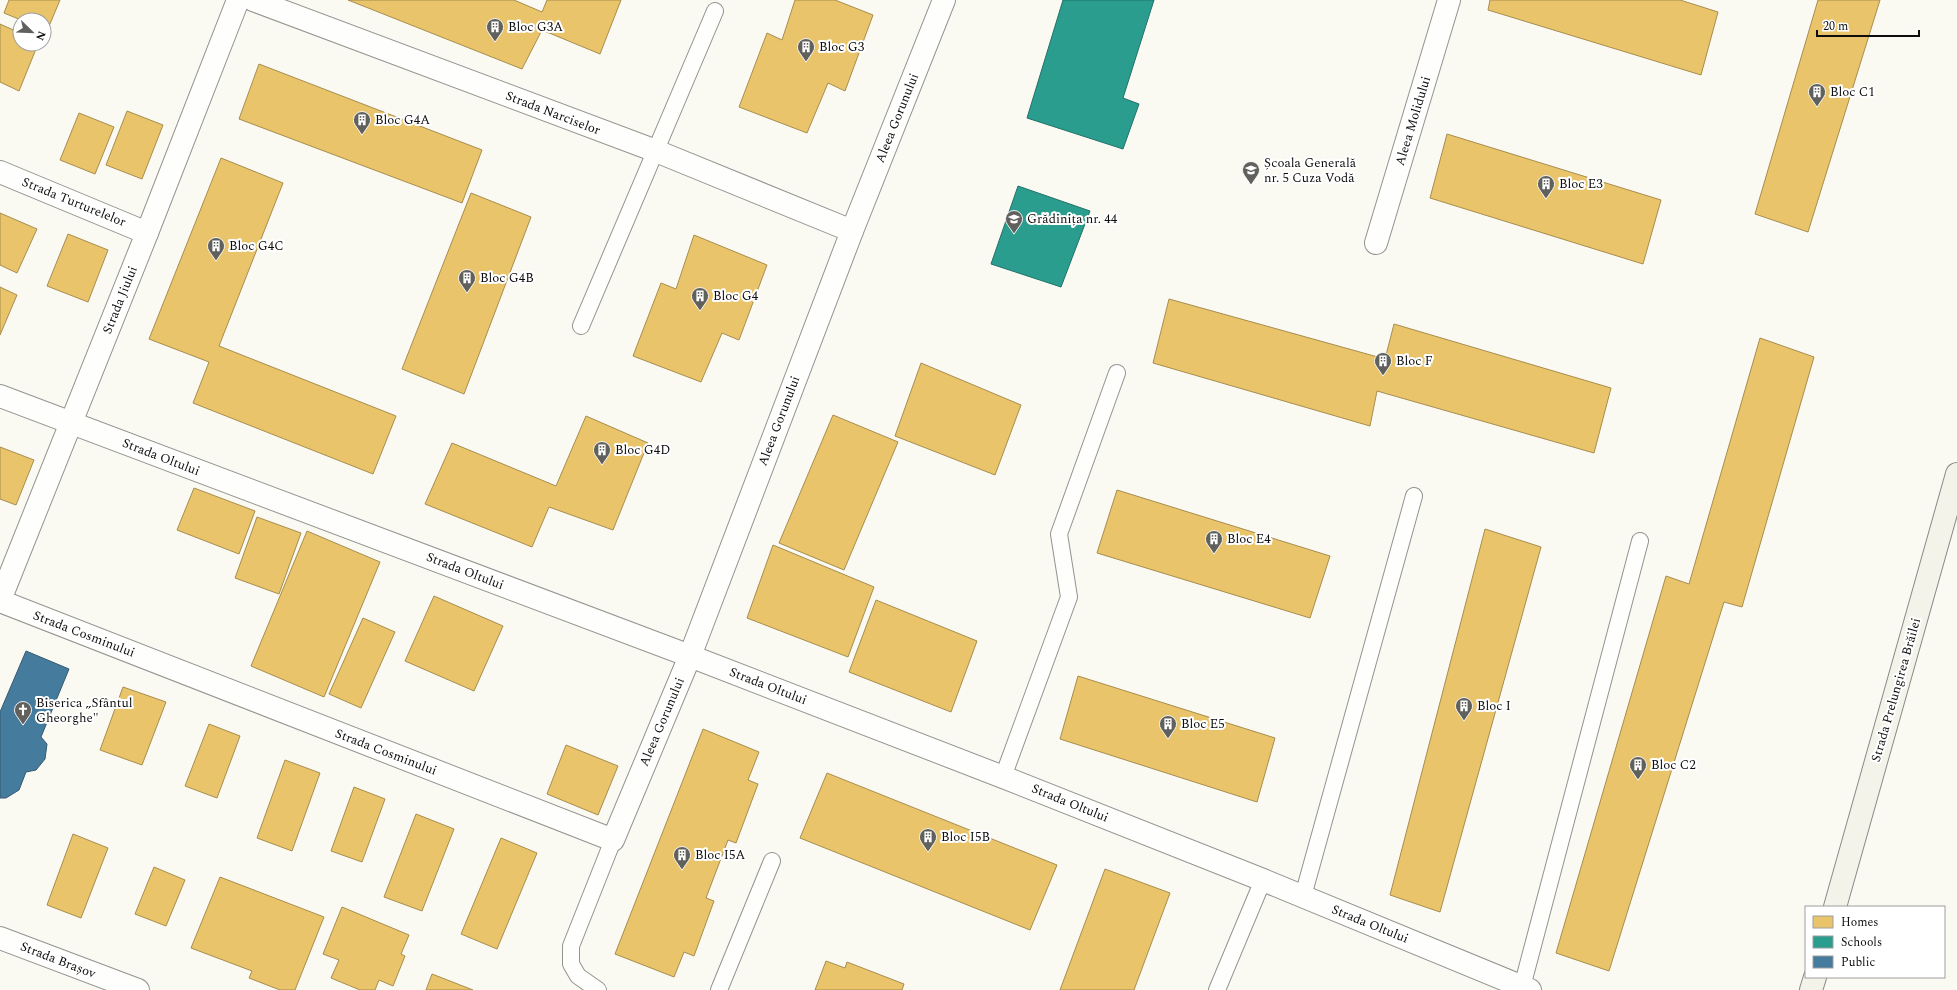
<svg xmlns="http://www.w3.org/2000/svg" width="1957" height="990" viewBox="0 0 1957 990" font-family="Spectral,serif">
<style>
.homes{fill:#e9c46a;stroke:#a78d4e}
.schools{fill:#2a9d8f;stroke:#217268}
.public{fill:#457b9d;stroke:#345a72}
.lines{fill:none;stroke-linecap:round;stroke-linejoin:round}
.service-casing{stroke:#949390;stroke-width:18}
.minor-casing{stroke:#949390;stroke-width:24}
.tertiary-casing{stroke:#949390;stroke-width:24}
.secondary-casing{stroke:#8a8a87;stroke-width:24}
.service{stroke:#fefefd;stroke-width:16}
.minor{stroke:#fefefd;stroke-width:22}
.tertiary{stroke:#fefefd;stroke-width:22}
.secondary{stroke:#f4f3ea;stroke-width:22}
.labels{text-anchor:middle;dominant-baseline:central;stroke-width:4;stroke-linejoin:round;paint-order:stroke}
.poi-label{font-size:13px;fill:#0d0d0d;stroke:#fff;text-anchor:start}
.street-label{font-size:13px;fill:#0d0d0d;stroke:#fff}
</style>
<rect width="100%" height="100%" fill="#faf9f2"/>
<g class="homes">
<path d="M9,0H60L47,31L44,29V20H21L4,13Z"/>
<path d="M348,0H514L542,12L547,0H621L600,54L542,30L522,69Z"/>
<path d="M795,0H835L873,15L845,91L828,83L807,133L739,107L767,33L782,40Z"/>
<path d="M1490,0H1680L1718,12L1701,75L1488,10Z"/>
<path d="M1818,0H1880L1808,232L1755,214Z"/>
<path d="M0,24L20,33V44H38L19,91L0,82Z"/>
<path d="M259,64L482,150L462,203L239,119Z"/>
<path d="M127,111L163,125L142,179L106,165Z"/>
<path d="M79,113L114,127L95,174L60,160Z"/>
<path d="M1447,134L1661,200L1643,264L1430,198Z"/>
<path d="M221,158L283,183L219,346L396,416L373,474L193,403L209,362L149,339Z"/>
<path d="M471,193L531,217L464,394L402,369Z"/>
<path d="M0,213L37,229L17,273L0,265Z"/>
<path d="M68,234L108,250L88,302L47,286Z"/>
<path d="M694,235L767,265L739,340L722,333L701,382L633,356L661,283L676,289Z"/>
<path d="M0,287L17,295L0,335Z"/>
<path d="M1169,299L1385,359L1394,324L1611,388L1594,453L1377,391L1370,426L1153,363Z"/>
<path d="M1760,338L1814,357L1742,607L1724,602L1609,971L1556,953L1666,576L1689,584Z"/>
<path d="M921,363L1021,405L995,475L895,436Z"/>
<path d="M833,415L898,442L844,570L779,543Z"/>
<path d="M586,416L648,443L613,530L549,507L532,547L425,504L452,443L556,486Z"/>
<path d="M0,447L34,460L16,505L0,499Z"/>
<path d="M194,488L255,511L239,554L177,530Z"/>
<path d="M1117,490L1330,556L1310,618L1097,553Z"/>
<path d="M257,517L301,533L279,594L235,578Z"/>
<path d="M1485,529L1541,547L1440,912L1390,895Z"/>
<path d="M307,531L380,562L324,697L251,666Z"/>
<path d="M773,545L874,587L848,657L747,618Z"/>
<path d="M434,596L503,626L474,691L405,661Z"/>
<path d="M876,600L977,641L951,712L849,672Z"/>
<path d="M363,618L395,632L361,708L329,694Z"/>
<path d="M1078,676L1275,738L1257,802L1060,739Z"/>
<path d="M123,687L166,702L142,765L100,750Z"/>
<path d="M209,724L240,736L217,798L185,786Z"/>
<path d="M703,729L759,752L748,780L758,784L736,843L728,840L706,898L714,901L694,956L684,952L674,977L615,954Z"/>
<path d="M566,745L618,766L598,815L547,794Z"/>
<path d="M285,760L320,773L292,851L257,838Z"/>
<path d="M827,773L1057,865L1030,930L800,838Z"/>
<path d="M354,787L385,799L362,862L331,851Z"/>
<path d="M416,814L454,829L422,911L384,897Z"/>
<path d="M73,834L108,848L81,918L47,905Z"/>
<path d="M501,838L537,853L497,949L461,934Z"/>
<path d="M154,867L185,880L166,926L135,914Z"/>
<path d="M1105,869L1170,893L1134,990H1060Z"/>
<path d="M220,877L324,917L295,990H280L249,978L252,971L191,948Z"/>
<path d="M342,907L409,935L401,954L405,956L393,986L379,980L375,990H360L331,978L339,960L323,954Z"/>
<path d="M826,961L845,968L847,962L904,984L902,990H815Z"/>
<path d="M432,974L473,990H426Z"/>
</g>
<g class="schools">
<path d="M1063,0H1154L1123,98L1139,104L1123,149L1027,118Z"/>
<path d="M1018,186L1090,211L1061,287L991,264Z"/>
</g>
<path class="public" d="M26,651L69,669L41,737L47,744L45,759L36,770L26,772L19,790L6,798H0V712Z"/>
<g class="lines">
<defs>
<g id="service">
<path d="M581,326L715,11"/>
<path d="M1003,777L1069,597L1059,534L1117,373"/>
<path d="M1303,896L1414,496"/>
<path d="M1522,987L1640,541"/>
<path d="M598,990L578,976L571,964V946L613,840"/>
<path d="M719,990L772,861"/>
<path d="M1217,990L1263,880"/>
</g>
<g id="minor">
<path d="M253,0L656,151L852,231"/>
<path d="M0,172L147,233"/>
<path d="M1376,243L1449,0"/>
<path d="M0,600L147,233L238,0"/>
<path d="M0,601L613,840L690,656"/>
<path d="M0,938L138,990"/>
</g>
<g id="tertiary">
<path d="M0,396L690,656L1003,777L1263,880L1530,990"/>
<path d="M690,656L852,231L944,0"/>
</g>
<g id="secondary">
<path d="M1835,907L1957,474"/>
<path d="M1811,990L1815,977"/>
</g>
</defs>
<use href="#service" class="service-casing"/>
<use href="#minor" class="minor-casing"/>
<use href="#tertiary" class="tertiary-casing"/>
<use href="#secondary" class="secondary-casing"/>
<use href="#service" class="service"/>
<use href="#minor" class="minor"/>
<use href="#tertiary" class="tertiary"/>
<use href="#secondary" class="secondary"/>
</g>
<defs>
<symbol id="building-pin" viewBox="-11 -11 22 30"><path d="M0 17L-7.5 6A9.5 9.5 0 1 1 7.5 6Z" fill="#60605d" stroke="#fff"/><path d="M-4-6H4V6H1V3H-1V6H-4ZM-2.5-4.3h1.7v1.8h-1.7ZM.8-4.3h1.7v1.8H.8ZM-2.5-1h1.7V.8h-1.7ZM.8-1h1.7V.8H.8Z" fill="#fff"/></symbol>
<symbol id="school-pin" viewBox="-11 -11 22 30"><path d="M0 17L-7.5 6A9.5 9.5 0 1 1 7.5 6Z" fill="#60605d" stroke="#fff"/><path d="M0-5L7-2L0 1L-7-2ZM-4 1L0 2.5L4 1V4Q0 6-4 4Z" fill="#fff"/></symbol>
<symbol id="church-pin" viewBox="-11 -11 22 30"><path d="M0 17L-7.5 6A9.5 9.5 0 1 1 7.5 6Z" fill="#60605d" stroke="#fff"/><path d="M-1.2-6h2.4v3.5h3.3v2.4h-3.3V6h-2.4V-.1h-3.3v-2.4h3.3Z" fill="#fff"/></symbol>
</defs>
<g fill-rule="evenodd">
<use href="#building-pin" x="485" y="17" width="20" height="27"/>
<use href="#building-pin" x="796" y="37" width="20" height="27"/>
<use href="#building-pin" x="1807" y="82" width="20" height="27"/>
<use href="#building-pin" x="352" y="110" width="20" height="27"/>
<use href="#school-pin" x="1241" y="160" width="20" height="27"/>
<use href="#building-pin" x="1536" y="174" width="20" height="27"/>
<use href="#school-pin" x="1004" y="209" width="20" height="27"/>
<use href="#building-pin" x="206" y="236" width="20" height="27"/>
<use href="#building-pin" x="457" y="268" width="20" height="27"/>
<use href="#building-pin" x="690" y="286" width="20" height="27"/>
<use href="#building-pin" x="1373" y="351" width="20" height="27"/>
<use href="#building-pin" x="592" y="440" width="20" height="27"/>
<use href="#building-pin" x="1204" y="529" width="20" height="27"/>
<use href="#building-pin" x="1454" y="696" width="20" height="27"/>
<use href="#church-pin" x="13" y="700" width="20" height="27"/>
<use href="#building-pin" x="1158" y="714" width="20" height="27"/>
<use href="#building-pin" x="1628" y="755" width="20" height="27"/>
<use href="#building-pin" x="918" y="827" width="20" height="27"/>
<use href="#building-pin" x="672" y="845" width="20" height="27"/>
</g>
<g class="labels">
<g class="poi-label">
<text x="508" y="27">Bloc G3A</text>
<text x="819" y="47">Bloc G3</text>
<text x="1830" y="92">Bloc C1</text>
<text x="375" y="120">Bloc G4A</text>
<text x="1264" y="163">Școala Generală<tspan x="1264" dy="15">nr. 5 Cuza Vodă</tspan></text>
<text x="1559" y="184">Bloc E3</text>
<text x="1027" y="219">Grădinița nr. 44</text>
<text x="229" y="246">Bloc G4C</text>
<text x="480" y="278">Bloc G4B</text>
<text x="713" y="296">Bloc G4</text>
<text x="1396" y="361">Bloc F</text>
<text x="615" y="450">Bloc G4D</text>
<text x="1227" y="539">Bloc E4</text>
<text x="36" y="703">Biserica „Sfântul<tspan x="36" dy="15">Gheorghe"</tspan></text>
<text x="1477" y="706">Bloc I</text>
<text x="1181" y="724">Bloc E5</text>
<text x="1651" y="765">Bloc C2</text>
<text x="941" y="837">Bloc I5B</text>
<text x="695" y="855">Bloc I5A</text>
</g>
<g class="street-label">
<text transform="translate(553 113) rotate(21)">Strada Narciselor</text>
<text transform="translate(897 118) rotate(-68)">Aleea Gorunului</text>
<text transform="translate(1413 121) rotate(-73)">Aleea Molidului</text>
<text transform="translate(74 202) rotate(22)">Strada Turturelelor</text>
<text transform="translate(120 300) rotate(-68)">Strada Jiului</text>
<text transform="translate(779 421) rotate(-69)">Aleea Gorunului</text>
<text transform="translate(161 457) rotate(21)">Strada Oltului</text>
<text transform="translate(465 571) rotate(21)">Strada Oltului</text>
<text transform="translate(84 634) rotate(21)">Strada Cosminului</text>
<text transform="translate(768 686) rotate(21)">Strada Oltului</text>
<text transform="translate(1896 690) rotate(-74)">Strada Prelungirea Brăilei</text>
<text transform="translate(662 722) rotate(-67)">Aleea Gorunului</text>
<text transform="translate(386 752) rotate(21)">Strada Cosminului</text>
<text transform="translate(1070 803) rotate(22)">Strada Oltului</text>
<text transform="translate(1370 924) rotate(22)">Strada Oltului</text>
<text transform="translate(58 960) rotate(21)">Strada Brașov</text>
</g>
</g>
<rect x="1805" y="906" width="140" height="72" fill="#ffffff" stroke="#9e9e9e"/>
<rect x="1813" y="916" width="20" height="12" fill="#e9c46a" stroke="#9e9e9e"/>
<text x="1841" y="926" font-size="12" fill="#0d0d0d">Homes</text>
<rect x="1813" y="936" width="20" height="12" fill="#2a9d8f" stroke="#9e9e9e"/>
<text x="1841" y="946" font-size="12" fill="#0d0d0d">Schools</text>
<rect x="1813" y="956" width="20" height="12" fill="#457b9d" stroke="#9e9e9e"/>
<text x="1841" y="966" font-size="12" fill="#0d0d0d">Public</text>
<g transform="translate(32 32) rotate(113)"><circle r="19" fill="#ffffff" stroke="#9e9e9e"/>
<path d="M0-3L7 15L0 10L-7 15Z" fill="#60605d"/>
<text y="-6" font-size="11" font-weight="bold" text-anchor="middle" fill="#0d0d0d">N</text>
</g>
<path d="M1817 30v6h102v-6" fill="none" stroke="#0d0d0d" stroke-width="2"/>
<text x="1823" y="30" font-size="12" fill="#0d0d0d" stroke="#ffffff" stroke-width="3" paint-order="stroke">20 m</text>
</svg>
